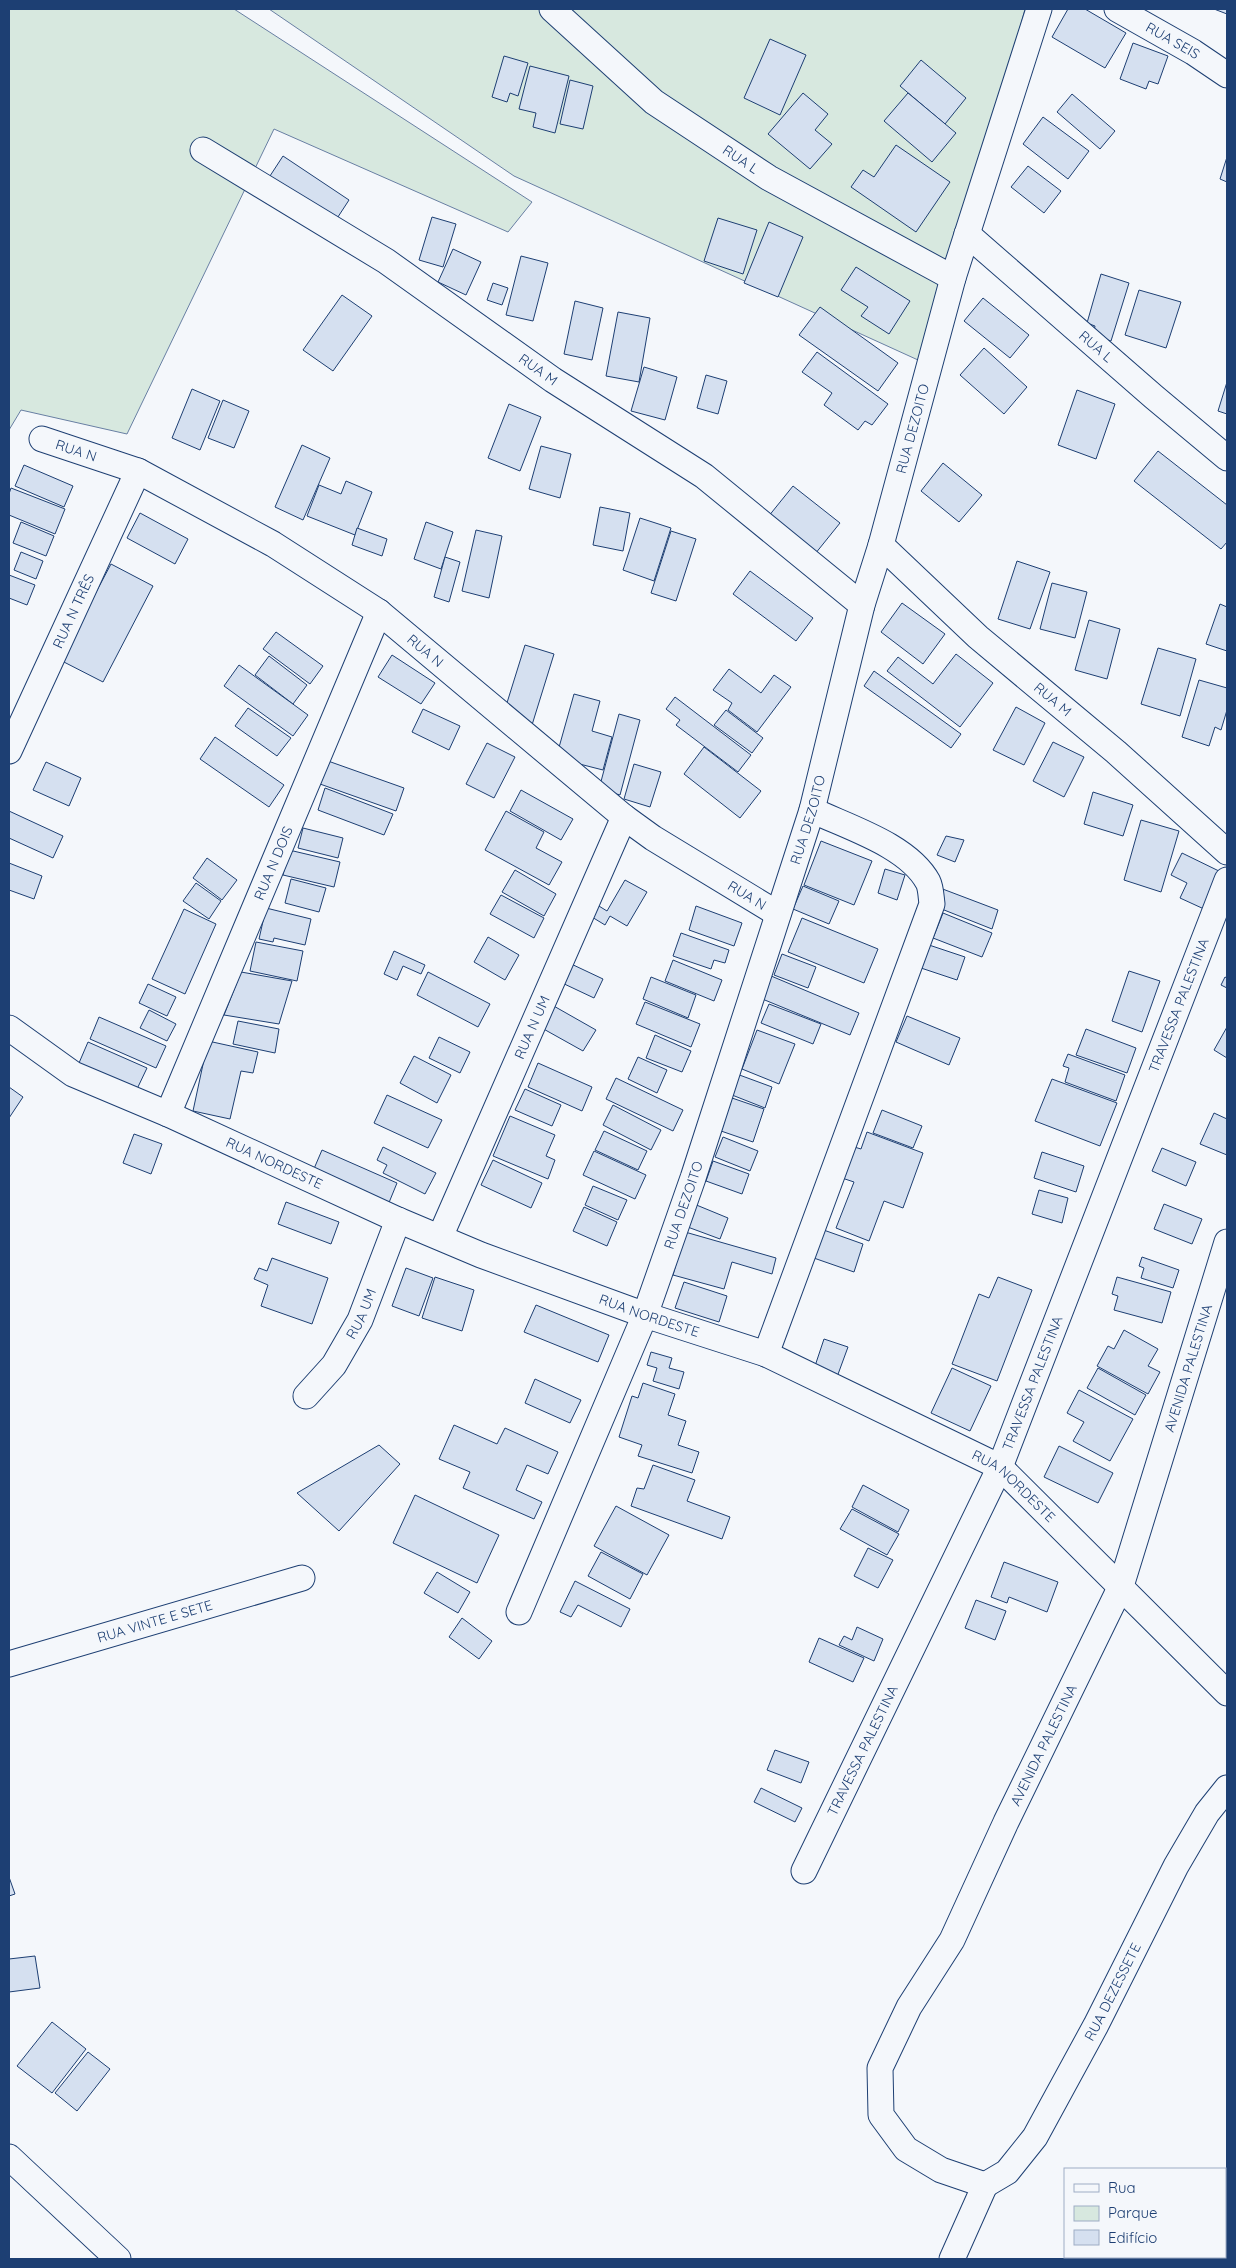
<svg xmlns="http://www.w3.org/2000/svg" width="1236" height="2268" viewBox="0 0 1236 2268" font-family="Quicksand,sans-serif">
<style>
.green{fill:#d7e8df;stroke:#687fa3}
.building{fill:#d5e0f0;stroke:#1d3f73}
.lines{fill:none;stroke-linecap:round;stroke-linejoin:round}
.street-casing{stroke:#1d3f73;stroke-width:27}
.street{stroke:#f4f7fb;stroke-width:25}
.labels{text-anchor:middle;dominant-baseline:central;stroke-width:4;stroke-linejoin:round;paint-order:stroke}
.street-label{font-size:14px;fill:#1d3f73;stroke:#f4f7fb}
</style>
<rect width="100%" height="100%" fill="#f4f7fb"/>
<g class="green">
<path d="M9,9H234L532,202L508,232L274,129L127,434L21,410L9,430Z"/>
<path d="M269,9H1025L929,365L514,176Z"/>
</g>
<g class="building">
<path d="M1068,9H1085L1126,33L1105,68L1052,37Z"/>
<path d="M1214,9H1227V14Z"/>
<path d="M770,39L806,55L780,115L744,98Z"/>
<path d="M1133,43L1168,56L1158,84L1149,81L1146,89L1120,79Z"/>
<path d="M504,56L528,63L518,96L510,93L507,102L492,97Z"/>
<path d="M921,60L966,98L945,124L900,86Z"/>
<path d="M530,66L569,76L555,133L533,127L536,113L519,109Z"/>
<path d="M570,80L593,86L583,129L560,124Z"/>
<path d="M803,93L828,114L815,130L832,144L810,169L768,134Z"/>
<path d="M908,93L956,133L932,162L884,121Z"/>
<path d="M1072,94L1115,131L1100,149L1057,112Z"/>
<path d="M1043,117L1089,151L1068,179L1023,144Z"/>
<path d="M896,145L950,182L916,232L851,187L863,170L874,177Z"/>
<path d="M283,156L349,200L334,223L268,179Z"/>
<path d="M1227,157V182L1220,179Z"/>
<path d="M1028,166L1061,191L1044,213L1011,187Z"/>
<path d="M432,217L456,224L443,267L419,260Z"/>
<path d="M718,218L757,230L743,274L704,261Z"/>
<path d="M769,222L803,237L778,297L744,283Z"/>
<path d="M453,249L481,262L466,295L438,282Z"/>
<path d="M521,256L548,263L533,321L506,315Z"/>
<path d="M856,267L910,301L889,334L861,316L868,307L841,290Z"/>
<path d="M1101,274L1129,283L1111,341L1093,336L1095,326L1087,323Z"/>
<path d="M493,283L508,288L502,305L487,300Z"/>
<path d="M1139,290L1181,302L1166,348L1125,335Z"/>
<path d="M342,295L372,316L333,371L303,350Z"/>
<path d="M983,298L1029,335L1010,358L964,321Z"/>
<path d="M575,301L603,308L592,360L564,354Z"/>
<path d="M820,307L898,363L878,391L799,335Z"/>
<path d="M618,312L650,318L639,382L606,376Z"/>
<path d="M984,348L1027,387L1004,414L960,375Z"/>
<path d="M817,352L888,404L872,425L865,421L858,430L824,405L832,393L802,372Z"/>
<path d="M644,367L677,377L665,420L631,411Z"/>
<path d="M706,375L727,381L718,414L697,408Z"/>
<path d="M1227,382V414L1218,411Z"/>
<path d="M192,389L220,401L200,450L172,438Z"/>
<path d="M1077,390L1115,404L1096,459L1058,445Z"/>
<path d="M223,400L249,411L234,448L208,438Z"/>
<path d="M509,404L541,417L520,471L488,458Z"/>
<path d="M302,445L330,458L303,520L275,507Z"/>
<path d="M541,446L571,454L560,498L529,489Z"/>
<path d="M1158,451L1227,505V542L1221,549L1134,481Z"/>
<path d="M943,463L982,495L959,522L921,491Z"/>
<path d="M24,465L73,486L64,507L15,486Z"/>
<path d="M346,481L372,492L355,535L307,516L319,485L341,494Z"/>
<path d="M793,486L840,523L815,554L768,517Z"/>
<path d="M11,488L65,509L55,534L9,515V494Z"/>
<path d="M600,507L630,513L623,551L593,545Z"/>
<path d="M140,513L188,539L175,564L127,538Z"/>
<path d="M640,518L671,528L654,581L623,570Z"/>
<path d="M21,522L54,536L46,556L13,543Z"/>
<path d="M426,522L453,532L441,569L414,559Z"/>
<path d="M357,528L387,539L382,556L352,545Z"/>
<path d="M476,530L502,536L489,598L462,591Z"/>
<path d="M671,531L696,539L676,601L651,593Z"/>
<path d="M21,552L43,561L36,579L14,570Z"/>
<path d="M445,557L460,562L449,602L434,597Z"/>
<path d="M1017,561L1050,572L1030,629L998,619Z"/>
<path d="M111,564L153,586L103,682L60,660Z"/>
<path d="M750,571L813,618L796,641L733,594Z"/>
<path d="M9,575L35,585L27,605L9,598Z"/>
<path d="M1052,583L1087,592L1075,638L1040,629Z"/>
<path d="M902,603L945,634L923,664L881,632Z"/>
<path d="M1220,604L1227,607V651L1206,644Z"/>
<path d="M1089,620L1120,629L1107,679L1075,670Z"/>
<path d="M276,632L323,666L310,684L263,649Z"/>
<path d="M525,645L554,654L532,725L506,706Z"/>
<path d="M1158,648L1196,659L1180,716L1141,704Z"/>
<path d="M956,654L993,683L960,727L887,671L898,657L933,684Z"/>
<path d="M392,655L435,683L421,704L378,677Z"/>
<path d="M269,656L307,685L293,704L255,675Z"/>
<path d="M239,665L308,715L293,736L224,686Z"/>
<path d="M729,669L761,693L774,675L791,687L757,732L728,710L732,703L713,690Z"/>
<path d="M874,671L961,734L951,748L864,686Z"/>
<path d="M1199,680L1227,688V710L1221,730L1215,727L1209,746L1182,737Z"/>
<path d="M574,694L600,701L592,731L612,737L603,770L556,758Z"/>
<path d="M675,697L751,755L738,772L676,725L680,720L666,709Z"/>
<path d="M1016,707L1045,723L1024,765L993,750Z"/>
<path d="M248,708L291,738L277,756L235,726Z"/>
<path d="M423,709L460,726L449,750L412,732Z"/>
<path d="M726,710L763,738L752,753L714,725Z"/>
<path d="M619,714L640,720L620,795L599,789Z"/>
<path d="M215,737L284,785L269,807L200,759Z"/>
<path d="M1053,742L1084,757L1064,797L1033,781Z"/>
<path d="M487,743L515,757L494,798L466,784Z"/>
<path d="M704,747L761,791L740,818L684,774Z"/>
<path d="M328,761L404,788L396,811L320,784Z"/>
<path d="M46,762L81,778L69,806L33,790Z"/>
<path d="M634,764L661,772L650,807L624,799Z"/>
<path d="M325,788L393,814L384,835L318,810Z"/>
<path d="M521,790L573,819L561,840L510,811Z"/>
<path d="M1093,792L1133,805L1123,836L1084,824Z"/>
<path d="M9,811L63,836L53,858L9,838Z"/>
<path d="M506,811L544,832L536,848L562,862L549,885L485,850Z"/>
<path d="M1141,820L1179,831L1161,892L1124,880Z"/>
<path d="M303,828L343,838L338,858L298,848Z"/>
<path d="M946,836L964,840L955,862L937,855Z"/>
<path d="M821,841L872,861L854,905L804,885Z"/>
<path d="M289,850L340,862L334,887L283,875Z"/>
<path d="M1182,853L1223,873L1204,909L1180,898L1187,883L1171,875Z"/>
<path d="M207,858L237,880L222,900L193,878Z"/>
<path d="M9,863L42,876L34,899L9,890Z"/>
<path d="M885,869L905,875L897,900L878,893Z"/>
<path d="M515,870L556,894L544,916L502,892Z"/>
<path d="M291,879L326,888L319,912L285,903Z"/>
<path d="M625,880L647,892L627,926L610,916L605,925L587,914L594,903L607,911Z"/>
<path d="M196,883L221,901L209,919L183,901Z"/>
<path d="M803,886L839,901L829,924L793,909Z"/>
<path d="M940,888L998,910L992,929L934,906Z"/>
<path d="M501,895L544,918L534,938L490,914Z"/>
<path d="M696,906L742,923L734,946L689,930Z"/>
<path d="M266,908L311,919L305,945L274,938L273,942L259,939Z"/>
<path d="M184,909L216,924L185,994L152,979Z"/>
<path d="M943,913L992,933L982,957L933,938Z"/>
<path d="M802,918L878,949L864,983L788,952Z"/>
<path d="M681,933L729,950L725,963L714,960L711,969L673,956Z"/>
<path d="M488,937L519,955L505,980L474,962Z"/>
<path d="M256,942L303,951L297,981L250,971Z"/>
<path d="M926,944L965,957L957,980L918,967Z"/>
<path d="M394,951L425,965L421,974L403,966L397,980L384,974Z"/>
<path d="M782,954L816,967L808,988L774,975Z"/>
<path d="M673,960L722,980L714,1001L665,981Z"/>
<path d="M567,962L603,979L594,998L558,981Z"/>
<path d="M1129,971L1160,981L1142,1032L1112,1021Z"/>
<path d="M241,972L292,981L279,1024L224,1015Z"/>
<path d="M428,972L490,1004L478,1027L417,995Z"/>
<path d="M764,973L859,1013L850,1035L755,996Z"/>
<path d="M651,977L696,995L688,1018L643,999Z"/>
<path d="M1225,977L1227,978V988L1221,985Z"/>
<path d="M148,984L176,997L167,1016L139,1003Z"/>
<path d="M645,1002L700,1024L691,1047L636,1024Z"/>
<path d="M769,1004L821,1024L813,1044L761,1023Z"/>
<path d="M552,1005L596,1030L583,1051L540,1027Z"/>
<path d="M149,1010L176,1024L167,1041L140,1028Z"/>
<path d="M907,1016L960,1038L949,1065L896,1042Z"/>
<path d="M99,1017L166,1046L156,1068L90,1039Z"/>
<path d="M238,1021L279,1029L275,1053L233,1044Z"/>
<path d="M1227,1027V1058L1214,1050Z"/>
<path d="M1086,1029L1136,1048L1127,1073L1076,1055Z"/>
<path d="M757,1030L795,1044L779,1084L742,1069Z"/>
<path d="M655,1035L691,1051L682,1072L646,1058Z"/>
<path d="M439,1037L470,1052L460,1073L429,1058Z"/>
<path d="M208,1041L258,1052L253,1073L241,1071L230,1119L193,1111Z"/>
<path d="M88,1042L147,1068L137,1089L79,1063Z"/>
<path d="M1068,1054L1125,1075L1116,1101L1065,1082L1069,1068L1063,1066Z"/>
<path d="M414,1056L451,1075L437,1103L400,1083Z"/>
<path d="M638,1057L667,1070L657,1093L628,1079Z"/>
<path d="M538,1063L592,1087L582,1111L528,1087Z"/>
<path d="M734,1073L772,1087L765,1108L727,1093Z"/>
<path d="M616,1078L683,1110L673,1131L606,1099Z"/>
<path d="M1052,1079L1117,1103L1100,1146L1035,1121Z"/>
<path d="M9,1087L23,1097L9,1118Z"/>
<path d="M525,1089L561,1105L552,1126L515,1110Z"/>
<path d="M387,1095L442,1120L428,1148L374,1123Z"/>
<path d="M732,1098L764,1109L753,1142L721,1131Z"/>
<path d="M613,1105L661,1130L651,1150L603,1125Z"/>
<path d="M882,1110L922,1126L913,1148L873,1133Z"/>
<path d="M1214,1113L1227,1119V1155L1200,1144Z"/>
<path d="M510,1116L555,1135L546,1156L555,1160L548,1179L493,1156Z"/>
<path d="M604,1131L647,1151L638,1170L595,1150Z"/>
<path d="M867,1132L923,1153L903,1208L884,1201L869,1241L836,1228L854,1182L839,1177L851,1146L861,1149Z"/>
<path d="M134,1134L162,1144L151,1174L123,1163Z"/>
<path d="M723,1137L758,1151L750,1171L715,1157Z"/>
<path d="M383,1147L436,1173L425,1194L383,1173L387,1165L377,1160Z"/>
<path d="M1162,1148L1196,1162L1186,1186L1152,1171Z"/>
<path d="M322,1150L397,1183L388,1205L313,1171Z"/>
<path d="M594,1151L646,1175L635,1199L583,1175Z"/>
<path d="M1042,1152L1084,1166L1076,1192L1034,1178Z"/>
<path d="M493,1160L542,1183L531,1208L481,1185Z"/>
<path d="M713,1161L749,1174L742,1194L706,1181Z"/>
<path d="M593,1186L627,1200L618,1220L585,1205Z"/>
<path d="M1039,1190L1068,1198L1062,1223L1032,1214Z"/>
<path d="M286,1202L339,1222L331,1244L278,1224Z"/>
<path d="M694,1204L728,1218L720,1239L685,1226Z"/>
<path d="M1164,1204L1202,1219L1192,1244L1154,1229Z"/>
<path d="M584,1207L617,1222L607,1246L573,1231Z"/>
<path d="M818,1228L863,1244L854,1272L808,1256Z"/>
<path d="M685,1232L776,1258L772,1274L732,1262L724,1289L673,1275Z"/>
<path d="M1142,1257L1179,1270L1173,1288L1141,1278L1144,1268L1139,1266Z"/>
<path d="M272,1258L328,1278L312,1324L261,1306L268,1285L254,1279L259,1268L267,1271Z"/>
<path d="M406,1268L433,1278L419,1316L392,1306Z"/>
<path d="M435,1277L474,1290L462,1331L422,1318Z"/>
<path d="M998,1277L1032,1290L997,1381L952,1364L979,1294L989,1298Z"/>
<path d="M1117,1277L1171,1292L1162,1323L1114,1310L1118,1296L1112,1294Z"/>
<path d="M684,1282L727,1296L719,1322L675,1308Z"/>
<path d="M536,1305L609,1335L598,1362L524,1332Z"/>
<path d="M1124,1330L1158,1349L1148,1366L1160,1372L1148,1394L1097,1366L1108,1346L1114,1349Z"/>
<path d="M824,1339L848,1347L837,1377L814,1369Z"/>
<path d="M651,1352L672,1358L669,1368L684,1372L679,1389L653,1381L657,1368L647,1365Z"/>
<path d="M952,1368L991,1386L970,1431L931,1413Z"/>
<path d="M1098,1368L1146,1395L1135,1415L1087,1388Z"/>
<path d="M535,1379L581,1400L570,1423L525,1403Z"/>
<path d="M643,1383L675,1394L668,1415L686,1421L678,1445L699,1452L692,1473L638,1456L642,1445L619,1437L632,1396L638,1398Z"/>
<path d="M1079,1390L1133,1419L1110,1461L1073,1441L1084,1422L1067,1413Z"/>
<path d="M454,1425L497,1444L505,1428L558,1452L548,1474L527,1465L516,1490L542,1502L534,1519L463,1488L470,1472L439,1459Z"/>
<path d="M379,1445L400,1464L339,1531L297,1493Z"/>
<path d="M1059,1446L1113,1473L1098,1503L1044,1477Z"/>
<path d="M653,1465L695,1480L687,1501L730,1517L722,1539L631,1506L637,1488L644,1489Z"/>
<path d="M863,1485L909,1510L898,1532L852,1507Z"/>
<path d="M415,1495L499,1535L477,1583L393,1543Z"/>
<path d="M616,1506L669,1535L647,1575L594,1546Z"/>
<path d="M852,1509L899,1534L887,1555L840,1529Z"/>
<path d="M868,1548L893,1560L878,1588L854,1576Z"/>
<path d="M601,1552L643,1574L630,1599L588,1576Z"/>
<path d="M1004,1562L1058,1582L1047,1612L1009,1597L1007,1603L991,1597Z"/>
<path d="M437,1572L470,1592L458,1613L424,1593Z"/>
<path d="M575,1581L630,1609L621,1627L578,1605L571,1617L560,1612Z"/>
<path d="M976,1600L1006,1611L995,1640L965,1628Z"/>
<path d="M462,1618L492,1641L479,1659L449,1637Z"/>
<path d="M857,1627L883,1639L874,1661L839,1645L844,1636L852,1640Z"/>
<path d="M819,1638L864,1658L853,1682L809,1662Z"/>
<path d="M775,1750L809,1762L801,1783L767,1770Z"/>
<path d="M761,1788L802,1808L795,1822L754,1802Z"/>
<path d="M9,1877L15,1894L9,1896Z"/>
<path d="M35,1956L40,1988L9,1992V1959Z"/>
<path d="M52,2022L86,2049L52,2093L17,2066Z"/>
<path d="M88,2052L110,2069L77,2111L55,2093Z"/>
</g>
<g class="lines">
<defs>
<g id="street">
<path id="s1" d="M552,9L654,102L769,178L953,278"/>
<path id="s2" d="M1117,9L1193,52L1227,75"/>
<path id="s3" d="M203,150L386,261L553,380L704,476L862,605"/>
<path id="s4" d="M967,234L1154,397L1227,458"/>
<path id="s5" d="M42,439L138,471L273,544L379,612L624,817L653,838L778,914"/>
<path id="s6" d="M881,545L978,637L1116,752L1227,852"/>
<path id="s7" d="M9,751L138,471"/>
<path id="s8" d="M9,1028L73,1074L168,1114L398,1220L481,1255L645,1315L766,1354L1000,1467L1227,1693"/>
<path id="s9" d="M168,1114L379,612"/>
<path id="s10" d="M440,1237L624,817"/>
<path d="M766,1354L932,904C931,897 931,888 928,882C908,845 847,827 812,810"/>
<path id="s11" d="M306,1396L334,1365L360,1320L398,1220"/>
<path id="s12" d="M519,1612L645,1315L693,1178L812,810L862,605L881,545L953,278L1039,9"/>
<path id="s13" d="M9,1664L302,1578"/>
<path id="s14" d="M804,1871L1000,1467L1227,880"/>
<path d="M9,2157L118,2259"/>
<path id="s15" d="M985,2185L941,2170L906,2149L881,2115L880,2068L909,2007L952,1940L1006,1822L1121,1586L1227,1242"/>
<path id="s16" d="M985,2185L1007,2172L1035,2137L1096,2025L1176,1866L1207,1813L1227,1788"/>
<path d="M952,2259L985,2185"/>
</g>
</defs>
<use href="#street" class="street-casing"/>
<use href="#street" class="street"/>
</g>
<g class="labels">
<g class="street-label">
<text stroke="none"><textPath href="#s2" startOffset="64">RUA SEIS</textPath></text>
<text stroke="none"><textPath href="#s1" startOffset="242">RUA L</textPath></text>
<text stroke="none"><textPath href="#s4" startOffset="171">RUA L</textPath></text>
<text stroke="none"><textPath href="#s3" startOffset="401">RUA M</textPath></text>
<text stroke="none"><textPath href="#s12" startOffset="1249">RUA DEZOITO</textPath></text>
<text stroke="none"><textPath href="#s5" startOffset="36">RUA N</textPath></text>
<text stroke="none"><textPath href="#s7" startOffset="154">RUA N TRÊS</textPath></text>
<text stroke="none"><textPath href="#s5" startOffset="441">RUA N</textPath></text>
<text stroke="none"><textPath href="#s6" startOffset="231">RUA M</textPath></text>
<text stroke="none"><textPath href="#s12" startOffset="844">RUA DEZOITO</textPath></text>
<text stroke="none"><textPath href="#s9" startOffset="272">RUA N DOIS</textPath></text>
<text stroke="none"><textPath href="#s5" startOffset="846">RUA N</textPath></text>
<text stroke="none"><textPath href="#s14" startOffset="944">TRAVESSA PALESTINA</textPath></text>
<text stroke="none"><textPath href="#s10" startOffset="229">RUA N UM</textPath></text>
<text stroke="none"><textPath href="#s8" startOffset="299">RUA NORDESTE</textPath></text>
<text stroke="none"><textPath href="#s12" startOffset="439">RUA DEZOITO</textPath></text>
<text stroke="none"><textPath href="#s11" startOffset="100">RUA UM</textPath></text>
<text stroke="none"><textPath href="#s8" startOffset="704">RUA NORDESTE</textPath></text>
<text stroke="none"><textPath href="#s15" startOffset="944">AVENIDA PALESTINA</textPath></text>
<text stroke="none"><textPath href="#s14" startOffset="539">TRAVESSA PALESTINA</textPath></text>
<text stroke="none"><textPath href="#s8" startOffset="1109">RUA NORDESTE</textPath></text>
<text stroke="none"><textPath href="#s13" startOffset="152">RUA VINTE E SETE</textPath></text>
<text stroke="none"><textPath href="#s15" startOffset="539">AVENIDA PALESTINA</textPath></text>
<text stroke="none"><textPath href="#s14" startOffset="134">TRAVESSA PALESTINA</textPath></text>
<text stroke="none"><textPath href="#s16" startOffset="235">RUA DEZESSETE</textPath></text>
</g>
</g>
<rect width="1236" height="2268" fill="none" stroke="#1d3f73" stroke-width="20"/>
<rect x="1064" y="2168" width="162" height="90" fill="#f4f7fb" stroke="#9eadc5"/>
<rect x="1074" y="2184" width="25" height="8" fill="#f4f7fb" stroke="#9eadc5"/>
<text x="1108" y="2193" font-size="15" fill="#1d3f73">Rua</text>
<rect x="1074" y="2206" width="25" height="15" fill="#d7e8df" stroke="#9eadc5"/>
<text x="1108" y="2218" font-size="15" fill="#1d3f73">Parque</text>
<rect x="1074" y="2230" width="25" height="15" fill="#d5e0f0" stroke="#9eadc5"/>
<text x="1108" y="2243" font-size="15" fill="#1d3f73">Edifício</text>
</svg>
